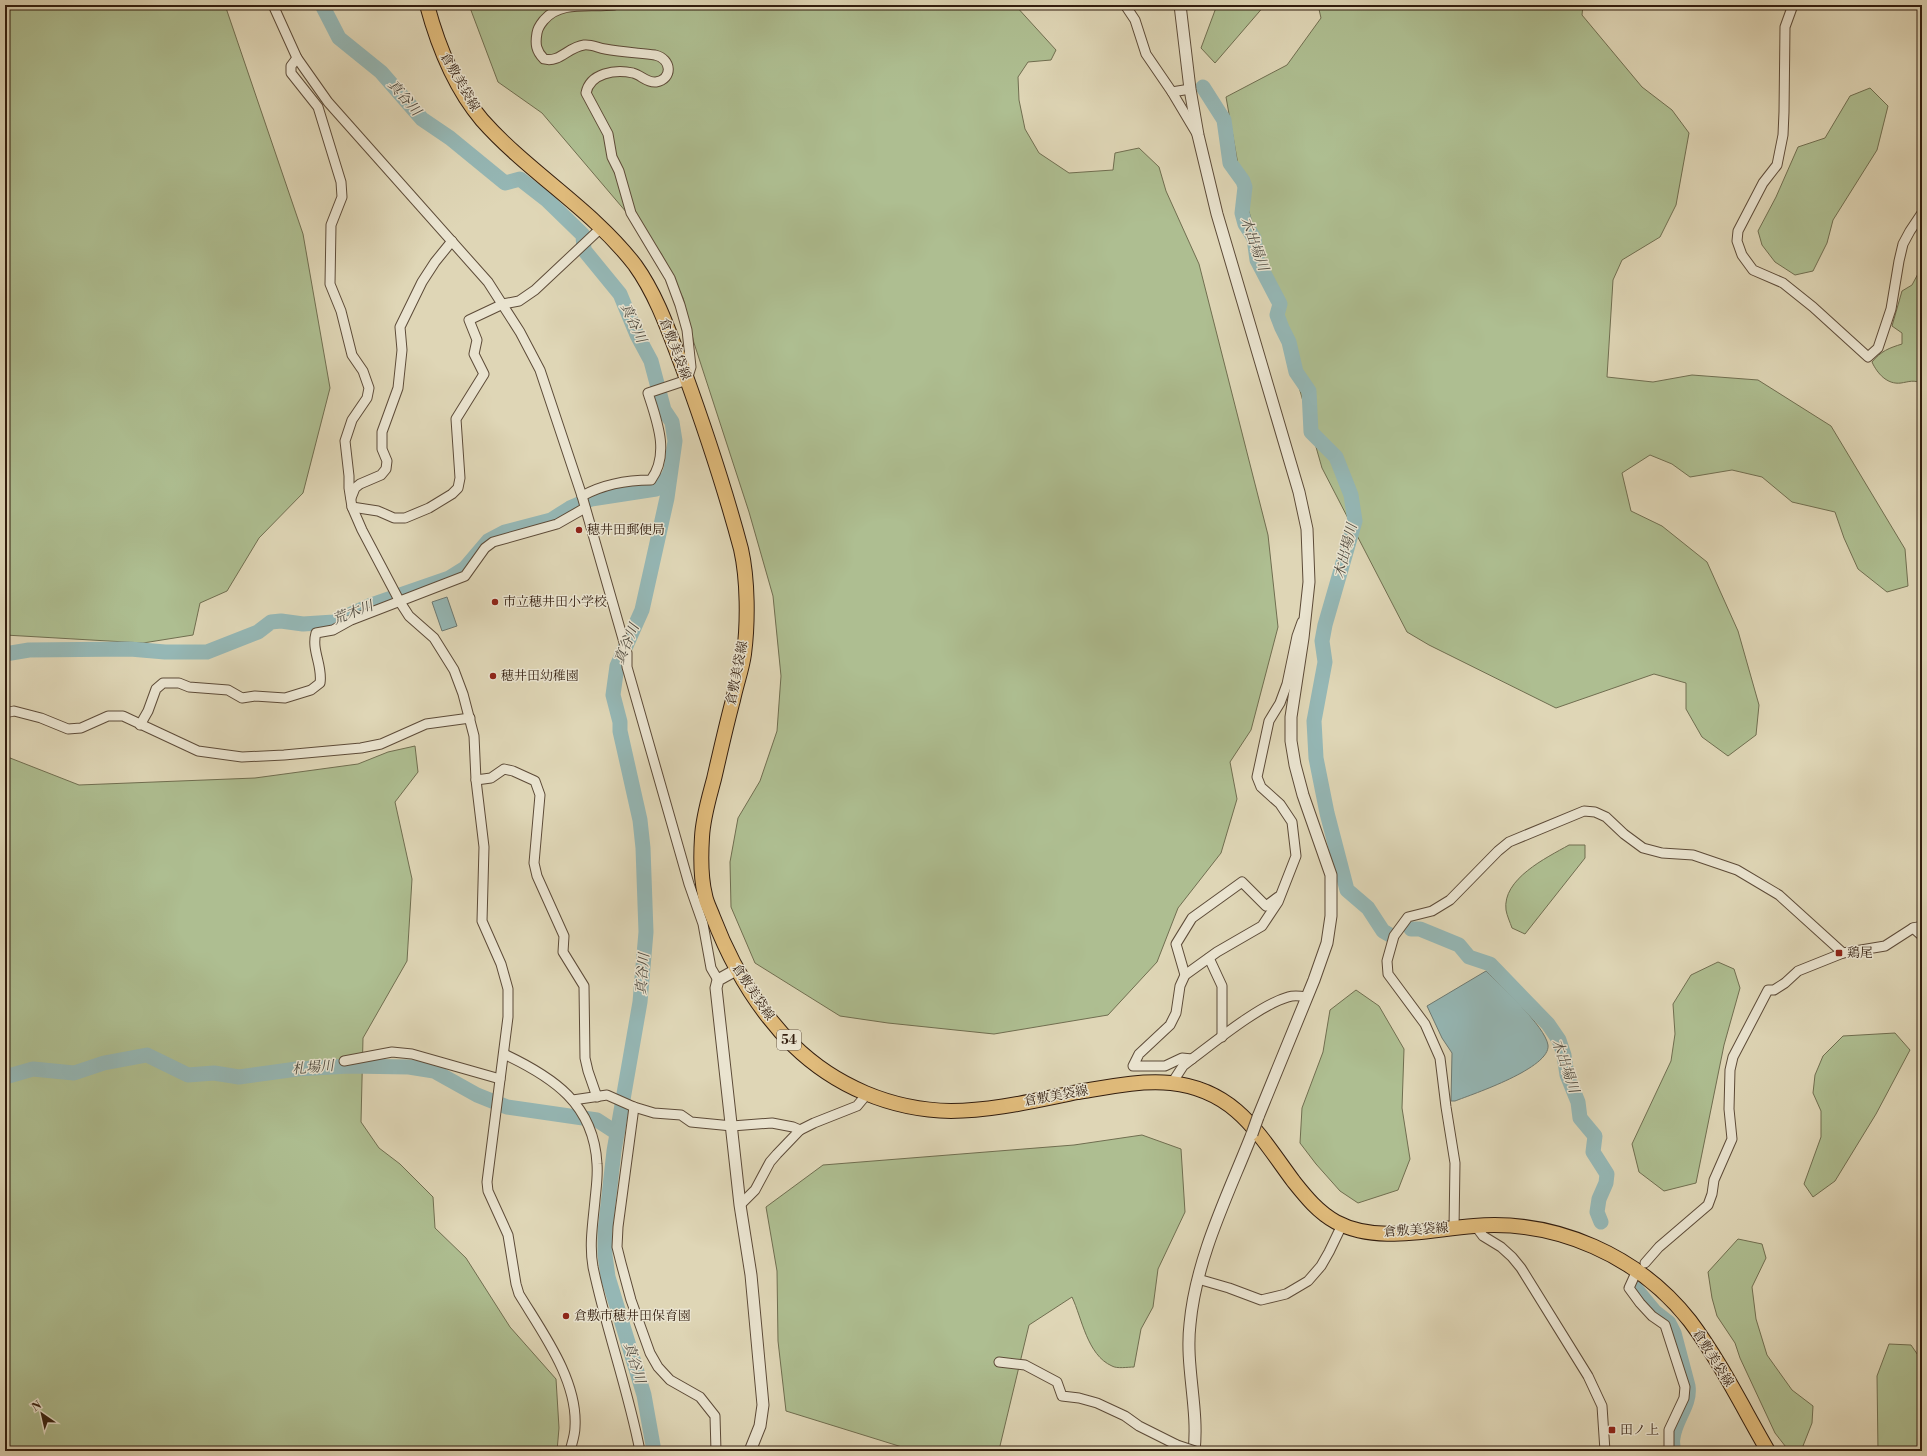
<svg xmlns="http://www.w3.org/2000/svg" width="1927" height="1456" viewBox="0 0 1927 1456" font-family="'Libre Bodoni','Noto Serif JP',serif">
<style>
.green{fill:#aebe91;stroke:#706e50}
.water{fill:#95b7b5;stroke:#6d7972}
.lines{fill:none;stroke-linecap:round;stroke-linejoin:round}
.river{stroke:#95b7b5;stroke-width:15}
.minor-casing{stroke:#5d4b38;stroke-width:11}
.tertiary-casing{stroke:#5d4b38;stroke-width:13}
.primary-casing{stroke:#321d0e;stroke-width:16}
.minor{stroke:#eae4d0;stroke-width:9}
.tertiary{stroke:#eae4d0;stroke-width:11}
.primary{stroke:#e0bb7b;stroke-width:14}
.minor-bridge-casing{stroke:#5d4b38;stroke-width:11;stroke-linecap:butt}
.tertiary-bridge-casing{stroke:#5d4b38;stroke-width:13;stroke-linecap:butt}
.minor-bridge{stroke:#eae4d0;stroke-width:9}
.tertiary-bridge{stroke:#eae4d0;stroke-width:11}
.poi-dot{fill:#8f2418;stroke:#eae4d0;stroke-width:1.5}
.labels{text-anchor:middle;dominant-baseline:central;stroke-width:3;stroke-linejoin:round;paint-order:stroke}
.shield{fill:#eae4d0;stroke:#695948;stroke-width:1}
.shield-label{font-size:12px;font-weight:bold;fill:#321d0e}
.street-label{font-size:13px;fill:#321d0e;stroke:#eae4d0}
.poi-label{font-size:13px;fill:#321d0e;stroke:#eae4d0;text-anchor:start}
.water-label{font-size:14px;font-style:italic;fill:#504b40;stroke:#eae4d0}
</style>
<rect width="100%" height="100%" fill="#dfd6b6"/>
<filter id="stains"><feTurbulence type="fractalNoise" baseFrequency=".005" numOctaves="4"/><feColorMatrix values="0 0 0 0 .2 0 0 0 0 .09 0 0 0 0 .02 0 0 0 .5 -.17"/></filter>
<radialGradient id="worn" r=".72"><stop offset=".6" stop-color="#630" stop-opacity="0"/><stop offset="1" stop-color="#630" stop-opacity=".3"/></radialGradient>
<g class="green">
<path d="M5,5H225L303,234L330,388L303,493L259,538L227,591L200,603L193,635L143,643L5,635Z"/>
<path d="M469,5H1015L1056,50L1051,60L1028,62L1018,77L1019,100L1025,129L1039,153L1069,173L1113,170L1115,153L1139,148L1159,167L1166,191L1199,264L1268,535L1278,627L1251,730L1230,762L1237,799L1221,853L1178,908L1157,962L1108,1015L994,1034L888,1023L840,1016L755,963L731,907L730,862L738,818L760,781L777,731L781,676L773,596L749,512L694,343L683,298L661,253L542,113L498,82Z"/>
<path d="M1217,5H1265L1215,63L1201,48Z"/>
<path d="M1318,5H1583L1582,15L1642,87L1672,110L1689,133L1676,205L1660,237L1622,260L1613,280L1607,377L1653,382L1692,375L1758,380L1831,426L1905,549L1908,586L1887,592L1858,569L1844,538L1835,512L1792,502L1762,477L1732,470L1690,477L1672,464L1650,455L1622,473L1631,511L1662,526L1707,562L1738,631L1759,705L1756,735L1728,756L1702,737L1686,709V683L1654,674L1556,708L1429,645L1407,632L1322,468L1242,187L1226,97L1287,65L1321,18Z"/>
<path d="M1870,88L1888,106L1877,150L1833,220L1827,243L1813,271L1795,275L1775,262L1762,245L1758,231L1776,197L1798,147L1825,138L1850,96Z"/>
<path d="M1920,270H1922V355L1919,360L1922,364V384C1915,379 1908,382 1901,383C1887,385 1877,373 1872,362C1881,351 1889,348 1902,344V333L1892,326L1902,291L1912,285Z"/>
<path d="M415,746L418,772L395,802L412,879L407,961L363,1038L361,1122L379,1148L400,1164L433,1197L435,1228L466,1258L510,1327L556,1379L559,1428L557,1451H5V756L79,785L255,778L358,764L388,752Z"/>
<path d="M1569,845H1585V858L1525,934L1512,928C1510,922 1507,916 1506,910C1502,879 1546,858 1569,845Z"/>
<path d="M1718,962L1734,969L1740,988L1724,1045L1696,1183L1664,1191L1639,1172L1632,1144L1671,1061L1675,1034L1673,1004L1691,975Z"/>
<path d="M1356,990L1379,1006L1404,1049L1402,1108L1410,1159L1398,1190L1358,1203L1340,1191L1316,1164L1300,1143L1302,1108L1323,1052L1330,1010Z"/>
<path d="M1895,1033L1910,1050L1876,1114L1835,1181L1813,1197L1804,1184L1821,1137V1111L1813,1093L1815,1075L1823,1056L1843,1036Z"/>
<path d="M1142,1135L1181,1149L1185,1212L1158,1269L1153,1307L1141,1329L1134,1367C1128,1367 1117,1369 1112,1366C1087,1355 1082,1318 1072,1297L1029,1325L999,1450L902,1447L786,1411L778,1341L777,1271L766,1207L823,1165L1074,1145Z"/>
<path d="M1738,1239L1762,1244L1766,1258L1752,1287L1756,1319L1767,1355L1792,1390L1813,1406L1812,1423L1801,1451H1789L1775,1433L1740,1358L1735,1343L1717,1316L1712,1298L1708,1272Z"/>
<path d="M1889,1344L1911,1345L1922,1361V1451H1878L1877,1376Z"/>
</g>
<g class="water">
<path d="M447,597L457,626L442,631L432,602Z"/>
<path d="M1486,971C1501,986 1545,1026 1548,1045C1551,1068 1473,1094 1455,1101H1451L1452,1053L1442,1038L1427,1006Z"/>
</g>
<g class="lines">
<g class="river">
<path d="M322,5L339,38L381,72L422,119L450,138L505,183L520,179L547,200L583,235L584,250L620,294L637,335L651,361L664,410L672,422L675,441L667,498L642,610L617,666L613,695L620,722V731L640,820L643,848L646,932L640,1002L614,1151L605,1231V1255L608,1277L644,1395L654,1451"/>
<path d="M1203,87L1224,120L1230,163L1243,181L1245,187L1242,213L1245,224L1254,238L1257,260L1280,304L1277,315L1282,328L1289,342L1296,372L1309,391L1311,432L1336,457L1351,495L1355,521L1325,625L1322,641L1325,662L1314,721L1316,758L1327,813L1347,890L1368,908L1383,931L1390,935"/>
<path d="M5,654L29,650L130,649L165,652H207L258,632L271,622L281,621L303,624L334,622L371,605L449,578L465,568L488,541L505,532L551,520L570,508L591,499L656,489L668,477L670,472"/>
<path d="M1411,929H1420L1459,945L1469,957L1490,964L1548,1024L1559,1040L1564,1055L1567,1075L1578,1102L1580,1118L1595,1136L1593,1152L1607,1174L1606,1183L1599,1199L1597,1212L1601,1222"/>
<path d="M5,1077L33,1069L74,1073L104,1063L147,1055L188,1075L214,1073L239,1077L297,1069L349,1066L409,1067L434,1071L477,1095L507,1107L597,1120L617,1133"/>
<path d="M1636,1289L1655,1312L1669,1323L1674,1333L1688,1386C1691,1405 1675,1419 1673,1438C1672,1442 1673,1447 1674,1451"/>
</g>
<defs>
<g id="minor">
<path d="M273,5L297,58L328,102L488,282L520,332L540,370L582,496L627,653V667L689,884L703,924L711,968L718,980"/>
<path d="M1125,5L1135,20L1146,54L1172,92L1190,89"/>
<path d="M1793,5L1785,27L1784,112L1783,135L1777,165L1763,183L1738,231L1737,241L1742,255L1753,270L1783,283L1813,307L1868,357L1878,348L1891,309L1899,261L1903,244L1910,231L1922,213"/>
<path d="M297,58L291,66V73L318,107L341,182L342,197L331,225L330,284L341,311L352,355L363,371L369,388L367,398L352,420L345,441L349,476V488L352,507L362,530L400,602L409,616L434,638L454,670L463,694L474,736L476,780L484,847L482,921L501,964L508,989V1017L487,1182L488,1191L508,1235L516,1284L519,1294C542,1332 578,1380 575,1427C575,1435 572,1443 570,1451"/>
<path d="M1172,92L1197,134"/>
<path d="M582,496C602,485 628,480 651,480C670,454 657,421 648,393L687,380L691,367L687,330L680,305L670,278L631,213L619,171L612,157L608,134L586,93C590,73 615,69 633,73C641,75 647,83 656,82C673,79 672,59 655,55C639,53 621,52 605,49C598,48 591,44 584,45C568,47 560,63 544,59C536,51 535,44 537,33C538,27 540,25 544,20C561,0 590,8 614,5"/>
<path d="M351,498L355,488L360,484L381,475L386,469L387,461L382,449V432L398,388L402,350L400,327L422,282L435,262L452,241"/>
<path d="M352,507L378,511L394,518H405L429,508L452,494L458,488L460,478L456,419L484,374L474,354L477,340L469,320L503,304L519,301L535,290L601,228"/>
<path d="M5,713L14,711L41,718L68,729L81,728L108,716H123L198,751L242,757L284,755L361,748L381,744L426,724L470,718"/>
<path d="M140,725L148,711L156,689L163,683H179L189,687L228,690L242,698L255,696L285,698L311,690L320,683C323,666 311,650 316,633L333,630L351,620L465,576L485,548L493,542L557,524L585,508"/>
<path d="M476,780L491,778L504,769L513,771L535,781L540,795L534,863L537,876L564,936L563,952L584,986L585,1058L588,1071L597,1097"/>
<path d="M1913,928L1922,936"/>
<path d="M1209,958L1222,986V1037"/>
<path d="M1185,975L1176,944L1192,918L1242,882L1266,906L1278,897"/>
<path d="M504,1054C553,1077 594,1104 597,1164C598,1176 596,1189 595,1200C593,1222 589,1245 593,1267C606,1329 628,1389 640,1451"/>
<path d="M1192,1059L1182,1058L1165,1066H1133L1139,1054L1170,1025L1176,1013L1180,986L1185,975L1217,952L1262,926L1278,902L1296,856L1292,822L1280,804L1261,787L1257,777L1269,721L1280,703L1287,684L1297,636L1302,622"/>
<path d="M344,1061L392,1052L412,1054L500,1079"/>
<path d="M1172,1083L1183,1066L1192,1059C1216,1041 1260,1005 1288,997C1294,995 1301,996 1306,997"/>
<path d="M573,1100L607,1095L634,1107L654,1113L681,1115L691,1122L732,1126L772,1123L793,1127L800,1130"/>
<path d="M634,1107L618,1227L617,1247L621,1263L631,1300L650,1353L658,1367L670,1380L700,1397L715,1416L716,1451"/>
<path d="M740,1205L755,1190L770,1162L777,1154L800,1130L814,1123L857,1106L867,1094"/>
<path d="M1479,1225L1477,1228L1483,1236L1501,1247L1512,1257L1521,1268L1588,1376L1602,1406L1605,1451"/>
<path d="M1454,1228L1455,1163L1446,1107L1440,1058L1425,1024L1388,974L1387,961L1394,936L1408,917L1432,911L1450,900L1498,851L1509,842L1584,811L1595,812L1606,817L1624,834L1643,848L1662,853L1693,855L1737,870L1779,895L1843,953"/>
<path d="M1645,1263L1659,1247L1708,1205L1712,1194L1714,1180L1732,1139L1729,1109L1730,1070L1733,1057L1768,990H1774L1785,983L1798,971L1843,953L1885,946L1913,928L1922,926"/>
<path d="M1634,1277L1629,1288L1640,1303L1652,1316L1665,1325L1685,1387L1684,1398L1669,1430V1451"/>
<path d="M1198,1279L1229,1288L1261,1300L1286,1294L1308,1281L1321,1266L1329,1252L1342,1225"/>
<path d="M999,1362L1025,1365L1057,1382L1062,1396L1079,1398L1097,1403L1125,1416L1139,1426L1177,1445L1178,1451"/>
</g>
<g id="tertiary">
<path d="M1180,5L1190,89L1198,135L1217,214L1299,492L1307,529L1309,582L1303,638L1291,717V741L1295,765L1303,795L1331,875V916L1327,943L1314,980L1258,1117"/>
<path d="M736,970L718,980L716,988L740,1205L751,1275L763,1405L760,1426L750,1451"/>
<path d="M1194,1451C1199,1409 1185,1366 1190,1324C1196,1258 1228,1195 1252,1134"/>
</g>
<path id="primary" d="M427,5C438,46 454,87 482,120C529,173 592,209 635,265C658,297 670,335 684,371C705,429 725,489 741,549C748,580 748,623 744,654C742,669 736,685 733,700C726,726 720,753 714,779C709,798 703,817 702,837C701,853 701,879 705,895C706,902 710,909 713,917C731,964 757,1009 793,1045C835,1086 891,1110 951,1111C993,1111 1037,1100 1078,1092C1108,1087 1140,1080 1171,1083C1236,1090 1259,1135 1294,1182C1306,1197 1318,1212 1336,1222C1377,1244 1430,1229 1474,1226C1556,1219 1639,1256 1690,1321C1720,1361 1743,1408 1768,1451"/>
</defs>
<use href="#minor" class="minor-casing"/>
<use href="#tertiary" class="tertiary-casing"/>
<use href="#primary" class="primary-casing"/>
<use href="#minor" class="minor"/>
<use href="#tertiary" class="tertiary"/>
<use href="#primary" class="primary"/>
<defs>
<path id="minor-bridge" d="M1177,1445L1195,1451"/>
<path id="tertiary-bridge" d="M1252,1134L1258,1117"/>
</defs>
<use href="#minor-bridge" class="minor-bridge-casing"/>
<use href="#tertiary-bridge" class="tertiary-bridge-casing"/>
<use href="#minor-bridge" class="minor-bridge"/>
<use href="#tertiary-bridge" class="tertiary-bridge"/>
</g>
<g class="poi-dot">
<circle cx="579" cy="530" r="4"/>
<circle cx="495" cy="602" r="4"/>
<circle cx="493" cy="676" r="4"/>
<rect x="1835" y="949" width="8" height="8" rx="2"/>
<circle cx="566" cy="1316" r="4"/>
<rect x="1608" y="1426" width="8" height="8" rx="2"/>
</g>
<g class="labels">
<rect class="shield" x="777" y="1030" width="24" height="20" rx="3"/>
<g class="shield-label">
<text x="789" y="1040">54</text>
</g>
<g class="street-label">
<text transform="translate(460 82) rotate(60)">倉敷美袋線</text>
<text transform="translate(675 349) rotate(69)">倉敷美袋線</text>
<text transform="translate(737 673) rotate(-79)">倉敷美袋線</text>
<text transform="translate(753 992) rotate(56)">倉敷美袋線</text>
<text transform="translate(1056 1096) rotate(-10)">倉敷美袋線</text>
<text transform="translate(1416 1230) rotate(-4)">倉敷美袋線</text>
<text transform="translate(1713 1358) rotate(58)">倉敷美袋線</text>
</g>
<g class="poi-label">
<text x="587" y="530">穂井田郵便局</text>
<text x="503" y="602">市立穂井田小学校</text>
<text x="501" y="676">穂井田幼稚園</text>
<text x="1847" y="953">鶏尾</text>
<text x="574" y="1316">倉敷市穂井田保育園</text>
<text x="1620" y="1430">田ノ上</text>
</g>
<g class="water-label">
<text transform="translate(404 98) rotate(49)">真谷川</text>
<text transform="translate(1254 244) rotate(70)">木出場川</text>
<text transform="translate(633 323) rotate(65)">真谷川</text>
<text transform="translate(1346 551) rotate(-76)">木出場川</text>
<text transform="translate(353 613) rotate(-21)">荒木川</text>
<text transform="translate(627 644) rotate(-67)">真谷川</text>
<text transform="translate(643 974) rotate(-85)">真谷川</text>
<text transform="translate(1565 1066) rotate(71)">木出場川</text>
<text transform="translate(313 1068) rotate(-5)">札場川</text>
<text transform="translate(634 1363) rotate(73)">真谷川</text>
</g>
</g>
<rect width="1927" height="1456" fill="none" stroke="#dfd6b6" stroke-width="20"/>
<rect x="6" y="6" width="1915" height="1444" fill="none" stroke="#321d0e" stroke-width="2"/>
<rect x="10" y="10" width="1907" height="1436" fill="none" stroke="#321d0e"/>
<g transform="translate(42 1414) rotate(326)" stroke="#eae4d0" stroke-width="3" paint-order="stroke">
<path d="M0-3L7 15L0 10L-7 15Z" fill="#321d0e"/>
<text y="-6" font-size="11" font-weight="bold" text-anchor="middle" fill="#321d0e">N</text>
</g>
<rect width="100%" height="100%" filter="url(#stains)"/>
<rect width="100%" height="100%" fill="url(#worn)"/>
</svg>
